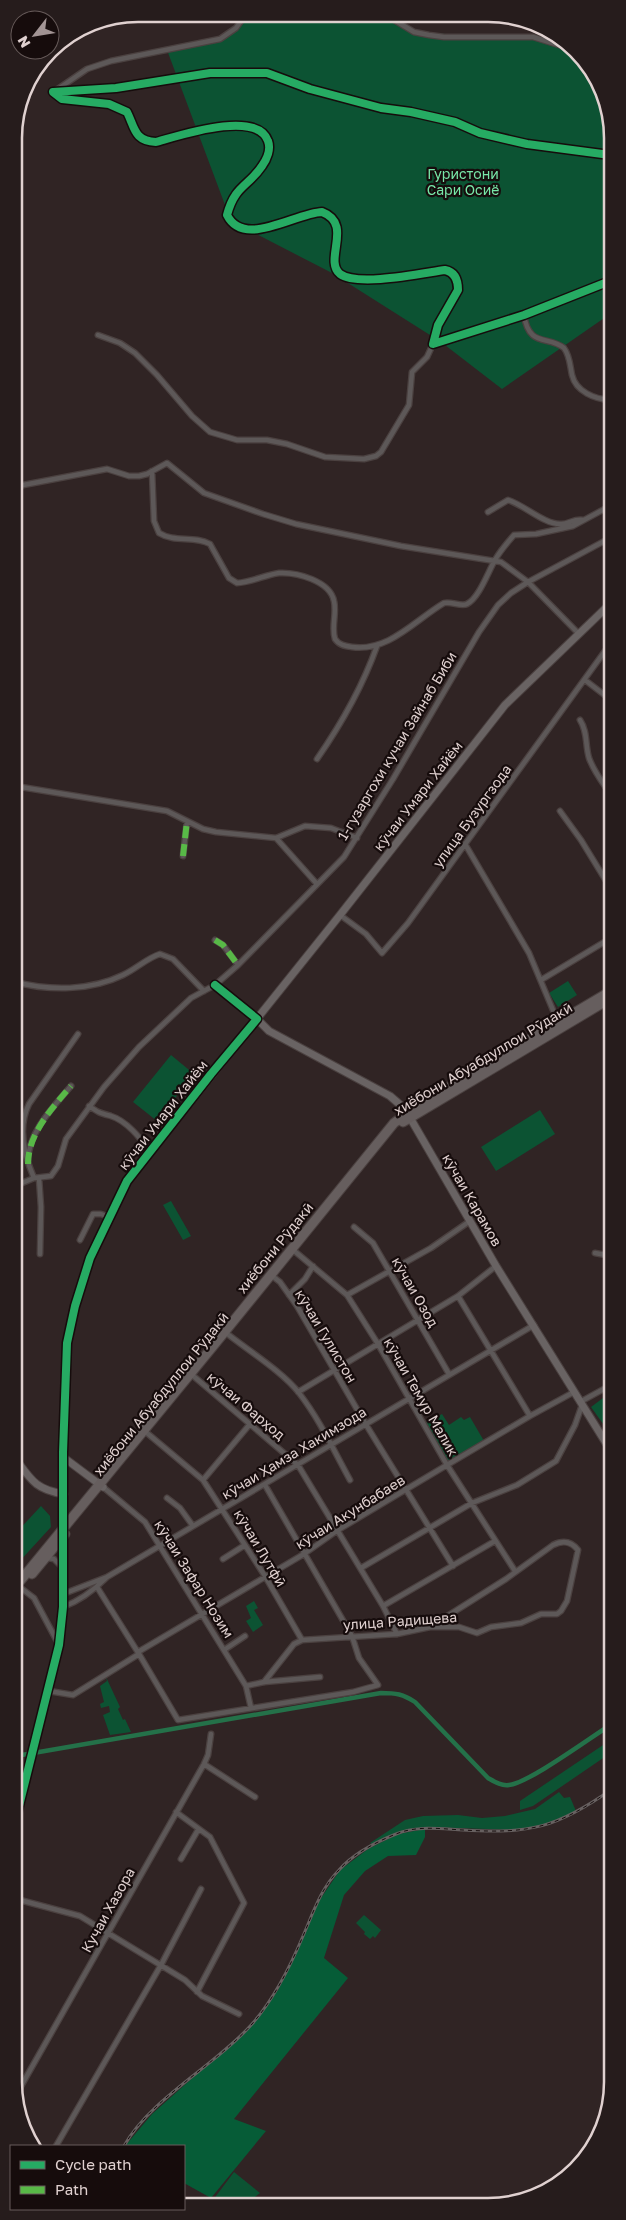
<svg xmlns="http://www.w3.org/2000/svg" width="626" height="2220" viewBox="0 0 626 2220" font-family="'Golos Text',sans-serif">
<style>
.green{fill:#0c5333}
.forest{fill:#065c37}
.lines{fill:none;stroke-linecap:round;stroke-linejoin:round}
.canal{stroke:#247149;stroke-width:4.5}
.street-casing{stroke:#4b4140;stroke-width:7}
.secondary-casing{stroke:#4b4140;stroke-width:9}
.highway-casing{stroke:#4b4140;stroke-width:11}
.street{stroke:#5d5858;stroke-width:4.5}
.secondary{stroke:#696363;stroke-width:7}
.highway{stroke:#665e5e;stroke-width:9}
.rail-casing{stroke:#676060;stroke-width:3}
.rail{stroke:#160c0c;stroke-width:1;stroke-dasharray:4;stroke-linecap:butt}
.quiet{stroke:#58b947;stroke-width:6;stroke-dasharray:12 6;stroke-linecap:butt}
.cycleway-casing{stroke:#160c0c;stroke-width:11}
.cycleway{stroke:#26ab63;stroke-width:8}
.labels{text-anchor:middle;stroke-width:4.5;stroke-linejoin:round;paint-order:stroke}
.park-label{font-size:14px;fill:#78e7a8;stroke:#160c0c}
.street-label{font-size:14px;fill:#e0d1d0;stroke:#160c0c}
.rim{fill:none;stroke:#e0d1d0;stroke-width:2.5}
</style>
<rect width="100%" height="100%" fill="#302424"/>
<path class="green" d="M241,14L386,15L414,32L478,36L533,37L576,51L610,115V314L502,389L441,342L332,273L231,221L167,50L220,39L236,28Z
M568,981L577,995L558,1007L549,993Z
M171,1055L194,1074L157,1121L133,1102Z
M540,1110L555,1134L496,1171L481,1147Z
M171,1201L191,1236L183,1240L163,1205Z
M611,1392V1435L591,1407Z
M442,1414L449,1425L461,1417L464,1420L470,1417L484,1441L447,1463L424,1424Z
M41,1506L50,1516L51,1527L18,1563L16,1560L15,1534Z
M254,1601L258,1608L254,1610L263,1625L253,1632L246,1621L251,1618L246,1606Z
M106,1677L120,1707L118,1709L123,1720L125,1719L131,1732L110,1735L103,1715L110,1712L109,1706L101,1708L100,1704L104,1702L100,1686L107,1681Z
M612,1739V1752L533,1806L520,1810V1801Z
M559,1792L564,1798L570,1797L576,1811L554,1822L518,1830L425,1827L398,1832L372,1844L370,1843L405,1820L423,1816L458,1815L482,1818L505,1816L535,1809Z
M364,1915L381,1930L375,1938L373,1936L370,1939L364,1934L365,1932L356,1923Z
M234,2172L260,2193L246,2204H221L213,2200Z"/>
<path class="forest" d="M425,1829V1837L416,1855L388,1856L365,1871L344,1895L324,1958L348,1978L234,2119L266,2131L211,2198L184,2183V2146H125L152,2114L253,2024L278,1990L319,1901L340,1870L368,1849L398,1834Z"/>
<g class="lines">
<path class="canal" d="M16,1756L381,1693C396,1693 403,1694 415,1702L488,1778C495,1782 501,1786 509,1785C529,1783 591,1737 612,1724"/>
<defs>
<path id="street" d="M386,15L414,32L429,35L444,37H533L572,49
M55,91L87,69L111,61L220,39L236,28L241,21L243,14
M610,155L527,144L480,133L455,122L411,112L381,108L310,89L267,73H210L116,88L53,92L62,99L109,104L127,112C135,128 134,141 156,142C178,136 257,109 268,141C271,149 267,159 262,166C248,187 235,185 227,215C244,249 295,213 322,212C354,224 323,260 340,274C358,287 423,273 445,270C455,272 458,280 458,290L438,325L433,344L524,315L610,281
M524,315C529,348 548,335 564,348C570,356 570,366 572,375C576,392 595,399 610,400
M98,335L120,343L135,353L157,375L192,416L210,432L237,440H267L287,444L325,457L364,459L376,456L381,452L409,405L412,372L427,357L433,344
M152,471L154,521L159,533C175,543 194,535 210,544L229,578L237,583C252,582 265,575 279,573C297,572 330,581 334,601C337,614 331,627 335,639C339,645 345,646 352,647C389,652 415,620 444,603C451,601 461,607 467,604C479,598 488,572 495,560C500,551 507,543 514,535L536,534L573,526L610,506
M18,486L107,469L129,476H139L147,474L167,463L204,493L263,514L296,524L401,546L501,562L528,582L579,634
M488,512L508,500C524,505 544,524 560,524C568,525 574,518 583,520
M603,611L610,620
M585,680L611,700
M580,720C588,732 585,745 589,758C594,772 603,783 611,795
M317,759C342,723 362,688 377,646
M21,787L167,811L203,829L216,832L276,838L305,826L331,828L357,838
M560,811L581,840L611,889
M276,838L317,884
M465,844L529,953L558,1022
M183,856L187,821
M340,915L366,934L382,953L408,923L610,644
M215,940L223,945L238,965
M541,980L611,938
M15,982C50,991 90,991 123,975C136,969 147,958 160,954L173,959L204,991
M215,985L257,1019
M89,1106C99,1113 100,1113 111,1116C127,1121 140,1138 150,1151
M28,1161C28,1132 54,1106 71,1086
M34,1178C24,1155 17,1128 29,1104L78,1034
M39,1178L41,1207L40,1254
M15,1186L34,1178L51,1176L58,1166L66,1139L104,1087L139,1047L191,998L215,985L238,965L344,857L393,779L479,632L498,605L511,593L528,582L610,538
M15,1195L16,1185
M354,1227L373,1243L449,1374
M80,1240L93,1214H101L109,1217
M292,1249L347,1295L378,1344L447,1465L515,1571
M595,1253L611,1256
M271,1275L280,1282L297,1306L365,1423L453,1566
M289,1295L305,1279L313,1266
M347,1295L431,1248L470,1221
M458,1296L530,1416
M225,1332C246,1349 283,1372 299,1393C320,1420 334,1451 350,1480
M191,1374L298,1465L383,1606L397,1634
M298,1392L458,1296L496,1266
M580,1402L611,1385
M147,1433L203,1480L265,1576L302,1640
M203,1480L250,1424
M103,1487L145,1522L246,1686L251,1708
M167,1498L180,1508L193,1526
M47,1558L54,1559L63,1568
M223,1559L245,1545
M361,1568L472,1503L517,1485L556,1461L575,1425L582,1405
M17,1585L34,1598L58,1643
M97,1587L139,1654L178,1720L353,1692L378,1685L359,1658L352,1636L265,1485
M63,1594L107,1577L534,1325
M383,1606L495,1541
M63,1607C79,1601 94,1590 106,1578
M224,1650L245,1636
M138,1652L304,1554L338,1530L447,1465L530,1416L574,1392
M264,1682L294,1644L302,1640L397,1634L430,1627H459L477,1633L491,1627L521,1623L541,1614H557L561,1611L567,1601L578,1550C571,1541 563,1540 553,1545L506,1579L430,1627
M246,1686L264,1682L320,1677
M49,1691L73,1695L139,1654
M204,1764L255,1797
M176,1812L210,1837L244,1903L197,1992
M16,1818L59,1645L63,1607L64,1537
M181,1859L198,1830
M16,1899L80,1916L185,1980L202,1996L239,2014
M16,2095L204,1764L208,1755L211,1734
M56,2146L161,1965L201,1889"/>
<path id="secondary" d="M257,1019L269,1031L390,1096L405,1109L496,1266L611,1451
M63,1457L103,1487
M15,1458C31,1480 36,1490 64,1494
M63,1530V1452L67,1343L75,1306L90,1258L127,1181L340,915L505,705L610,604"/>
<path id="highway" d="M403,1122L611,998
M32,1574L65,1534
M16,1586L214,1345L394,1123L417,1106L611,991"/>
</defs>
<use href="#street" class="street-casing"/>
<use href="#secondary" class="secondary-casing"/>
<use href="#highway" class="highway-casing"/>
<use href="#street" class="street"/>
<use href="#secondary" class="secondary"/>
<use href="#highway" class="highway"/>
<defs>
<path id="rail" d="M124,2146C150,2099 216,2065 252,2024C274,1999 290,1967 303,1936C313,1913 321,1888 339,1870C353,1854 376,1842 396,1834C417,1825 442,1829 463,1830C530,1834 557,1828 612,1789"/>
</defs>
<use href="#rail" class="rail-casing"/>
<use href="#rail" class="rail"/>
<path class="quiet" d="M183,856L187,821
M215,940L223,945L238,965
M28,1164C28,1134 52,1108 71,1086"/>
<defs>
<path id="cycleway" d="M610,155L527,144L480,133L455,122L411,112L381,108L310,89L267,73H210L116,88L53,92L62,99L109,104L127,112C135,128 134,141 156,142C178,136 257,109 268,141C271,149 267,159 262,166C248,187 235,185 227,215C244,249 295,213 322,212C354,224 323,260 340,274C358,287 423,273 445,270C455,272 458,280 458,290L438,325L433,344L524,315L610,281
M16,1818L59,1645L63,1607V1452L67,1343L75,1306L90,1258L127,1181L211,1074L257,1019L215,985"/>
</defs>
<use href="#cycleway" class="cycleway-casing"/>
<use href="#cycleway" class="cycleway"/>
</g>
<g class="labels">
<g class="park-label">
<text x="463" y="179">Гуристони<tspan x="463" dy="16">Сари Осиё</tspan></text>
</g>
<g class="street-label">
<text transform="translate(397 746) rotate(-59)" y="5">1-гузаргохи кучаи Зайнаб Биби</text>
<text transform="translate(418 796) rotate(-52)" y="5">кӯчаи Умари Хайём</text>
<text transform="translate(472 816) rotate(-54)" y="5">улица Бузургзода</text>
<text transform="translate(483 1059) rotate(-31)" y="5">хиёбони Абуабдуллои Рӯдакӣ</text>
<text transform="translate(163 1115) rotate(-52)" y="5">кӯчаи Умари Хайём</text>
<text transform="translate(472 1200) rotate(60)" y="5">кӯчаи Карамов</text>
<text transform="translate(275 1248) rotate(-51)" y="5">хиёбони Рӯдакӣ</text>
<text transform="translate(415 1292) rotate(60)" y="5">кӯчаи Озод</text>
<text transform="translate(326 1336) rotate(59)" y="5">кӯчаи Гулистон</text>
<text transform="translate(161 1394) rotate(-51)" y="5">хиёбони Абуабдуллои Рӯдакӣ</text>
<text transform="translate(421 1397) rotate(60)" y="5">кӯчаи Темур Малик</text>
<text transform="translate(246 1406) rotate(40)" y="5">кӯчаи Фарҳод</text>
<text transform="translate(294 1453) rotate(-31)" y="5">кӯчаи Ҳамза Хакимзода</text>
<text transform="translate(350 1512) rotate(-32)" y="5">кӯчаи Акунбабаев</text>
<text transform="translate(260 1548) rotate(59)" y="5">кӯчаи Лутфӣ</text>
<text transform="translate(194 1579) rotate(58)" y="5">кӯчаи Зафар Нозим</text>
<text transform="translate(400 1621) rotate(-4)" y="5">улица Радищева</text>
<text transform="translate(108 1910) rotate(-61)" y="5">Кучаи Хазора</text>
</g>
</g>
<path d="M0 0H626V2220H0ZM138 22H488A116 116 0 0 1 604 138V2082A116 116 0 0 1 488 2198H138A116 116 0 0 1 22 2082V138A116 116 0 0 1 138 22Z" fill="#261c1c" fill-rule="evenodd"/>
<path class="rim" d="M138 22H488A116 116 0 0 1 604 138V2082A116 116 0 0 1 488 2198H138A116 116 0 0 1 22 2082V138A116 116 0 0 1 138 22Z"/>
<rect x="10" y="2145" width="175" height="65" fill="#160c0c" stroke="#675b5a"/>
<rect x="20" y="2161" width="25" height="8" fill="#26ab63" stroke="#675b5a"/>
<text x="55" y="2170" font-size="15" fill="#e0d1d0">Cycle path</text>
<rect x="20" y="2186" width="25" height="8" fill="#58b947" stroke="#675b5a"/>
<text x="55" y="2195" font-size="15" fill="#e0d1d0">Path</text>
<g transform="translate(35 35) rotate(239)"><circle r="24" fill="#160c0c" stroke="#675b5a"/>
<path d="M0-4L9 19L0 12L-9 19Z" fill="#a29494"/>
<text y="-8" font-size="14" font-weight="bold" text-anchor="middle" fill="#e0d1d0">N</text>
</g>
</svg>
